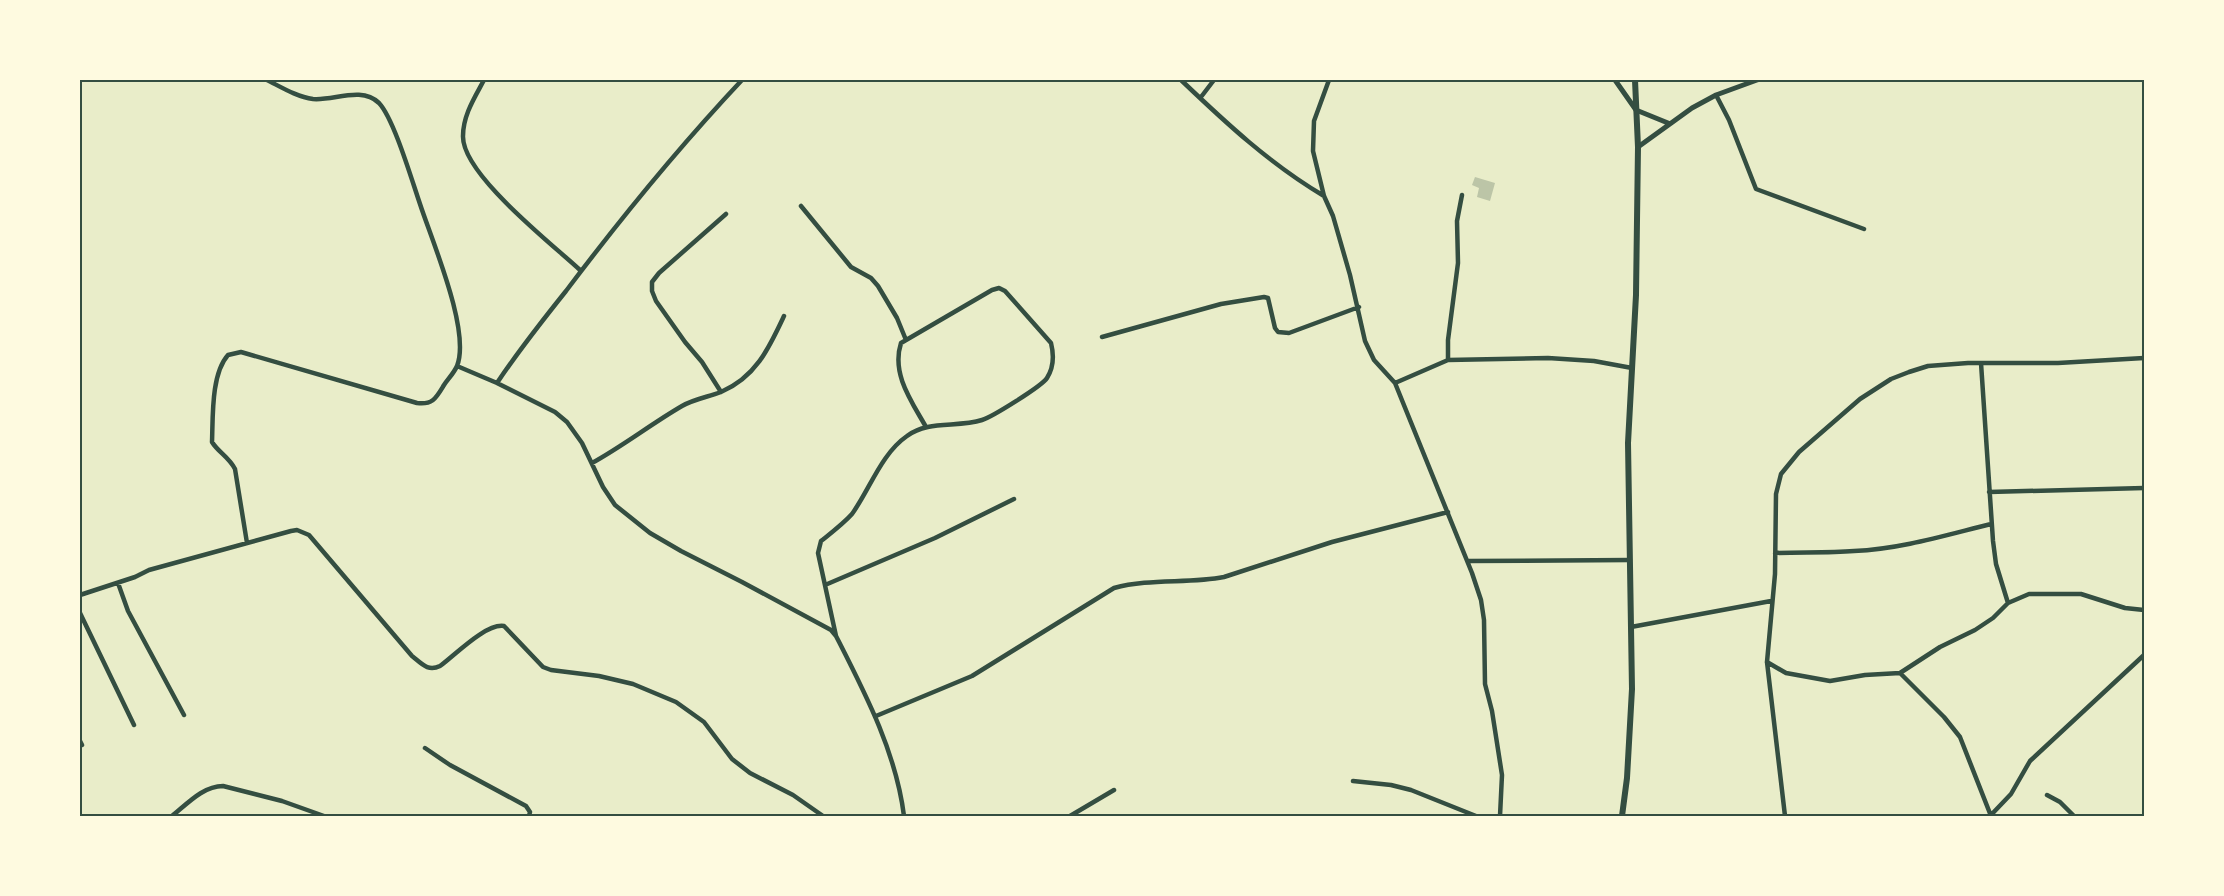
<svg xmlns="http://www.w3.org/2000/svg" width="2224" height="896" viewBox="0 0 2224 896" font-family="'Fira Sans Condensed',sans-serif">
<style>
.building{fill:#bcc5a7}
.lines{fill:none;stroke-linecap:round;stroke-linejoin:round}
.minor{stroke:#344e41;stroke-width:4.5}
.tertiary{stroke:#344e41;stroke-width:5}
.secondary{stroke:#344e41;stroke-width:6}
.neatline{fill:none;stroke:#344e41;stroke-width:2}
</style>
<rect width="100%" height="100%" fill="#e9edc9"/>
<path class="building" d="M1475,177L1495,183L1490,201L1477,197L1479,188L1472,185Z"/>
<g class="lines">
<path class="minor" d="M484,80C475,97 463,115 463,136C462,174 551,243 580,270
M1181,80C1226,123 1270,164 1324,196
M1329,80L1314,121L1313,151L1324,196L1333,216L1350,275L1365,341L1374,360L1395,383L1472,573L1481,600L1484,620L1485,684L1492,711L1502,775L1500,816
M1716,95L1729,120L1756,189L1864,229
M1201,97L1214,80
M801,206L851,267L871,278L878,286L897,318L906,340
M1102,337L1221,304L1264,297L1268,298L1275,328L1278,332L1289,333L1359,307
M1448,360V340L1458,263L1457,221L1462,195
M1981,363L1993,541L1996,564L2008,603
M457,366L497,383L555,412L567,422L582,443L603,487L615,505L650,533L681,551L742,582L831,630L836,636C865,693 896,752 904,816
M497,383C519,350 542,321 566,291C621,218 680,146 742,80
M1395,383L1448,360L1548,358L1594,361L1632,368
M721,392L702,362L685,342L656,301L652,291V282L659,273L726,214
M592,463C623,446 651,424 682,406C694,399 708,397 721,392C756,377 769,348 784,316
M1989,492L2144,488
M247,543L235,469C229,457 218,452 212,442C213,417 211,374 228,355L241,352L417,403C433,405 436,398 444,385C448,379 454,373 457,366C471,331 432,241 420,204C412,181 394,119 379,103C361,86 334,101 313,99C297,97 281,87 267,80
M1775,553C1802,552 1828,553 1854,551C1901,549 1946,535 1991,524
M1468,561L1630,560
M118,583L128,611L184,715
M825,585L935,538L1014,499
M80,595L135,577L149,570L291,531L297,530L309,535L412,656C422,664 428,672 440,666C455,655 486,623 504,626L543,667L551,670L599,676L633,684L676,702L704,722L732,759L750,773L793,795L823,816
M80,613L134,725
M1631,627L1771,601
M836,636L818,553L821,541C831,533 843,524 852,514C870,489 881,454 907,436C928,420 957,428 982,420C992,417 1042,386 1047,378C1054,367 1054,355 1051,343L1005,291L999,288L992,290L901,343C891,374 912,402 926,427
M1767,662L1786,673L1830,681L1865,675L1900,673L1940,647L1975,630L1993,618L2008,603L2029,594H2081L2125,608L2144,610
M1900,673L1944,717L1960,737L1991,816
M876,716L972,676L1114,588C1150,578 1188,584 1224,577L1332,542L1448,512
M80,741L82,745
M425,748L450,765L526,806L530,812L529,816
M1353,781L1391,785L1411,790L1476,816
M2047,795L2060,802L2074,816
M1991,815L2011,794L2030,761L2144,655
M172,816C187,804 203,786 223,786L282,801L324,816
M1070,816L1114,790
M1785,816L1767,662L1775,574L1776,494L1781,474L1799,452L1860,399L1891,379L1909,372L1928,366L1968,363H2058L2144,358"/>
<path class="tertiary" d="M1615,80L1636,110L1668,123
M1638,147L1692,108L1716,95L1757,80"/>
<path class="secondary" d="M1622,816L1627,778L1632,689L1628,443L1636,295L1638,147L1635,80"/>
</g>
<rect width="2224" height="896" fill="none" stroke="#fefae0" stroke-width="162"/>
<rect x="81" y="81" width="2062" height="734" class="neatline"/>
</svg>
